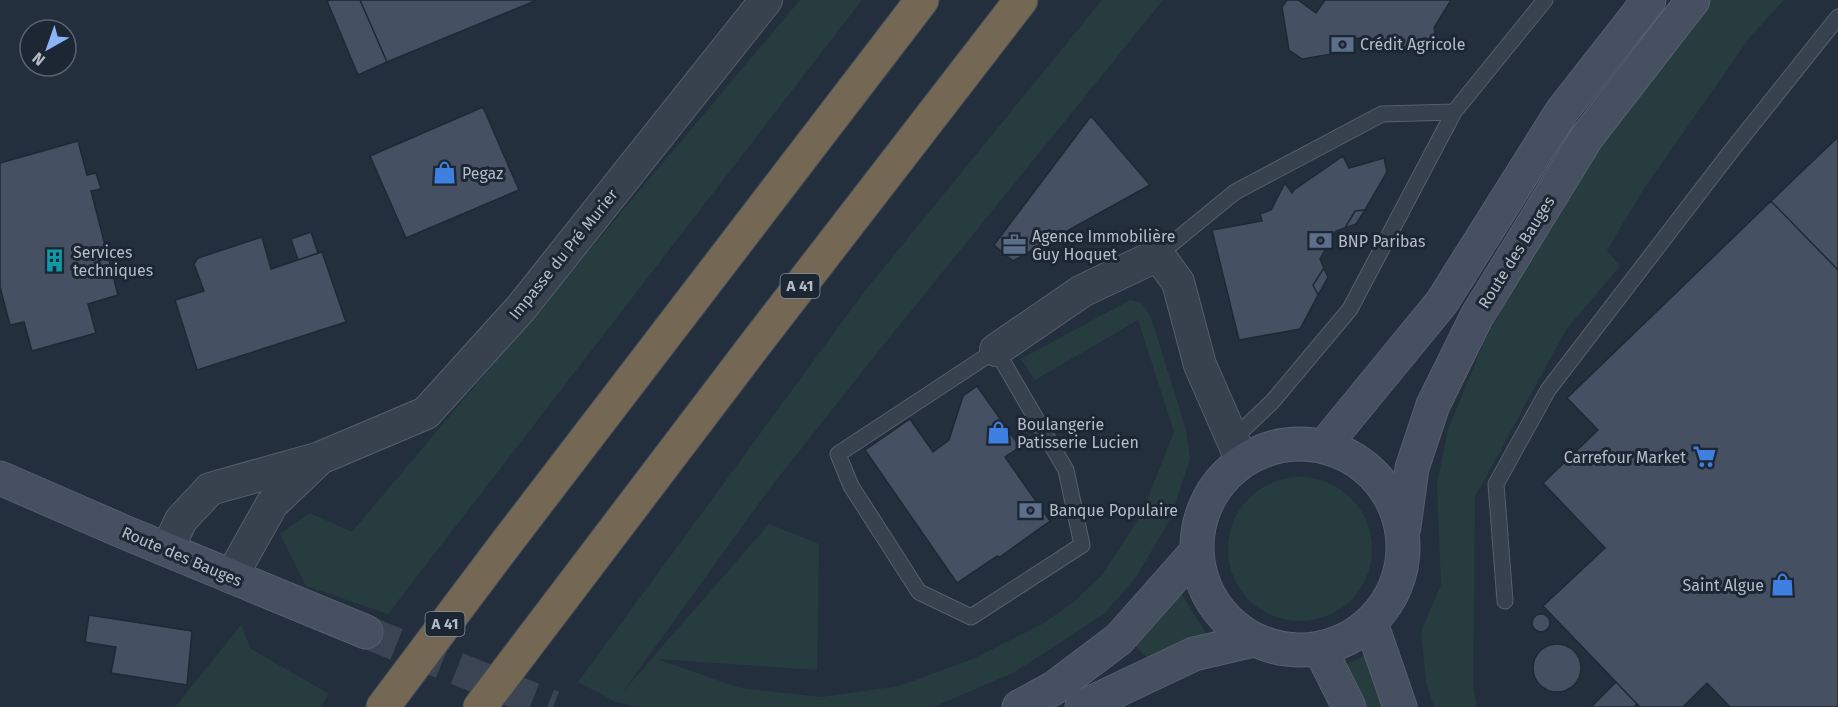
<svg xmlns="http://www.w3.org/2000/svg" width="1838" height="707" viewBox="0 0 1838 707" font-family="'Fira Sans',sans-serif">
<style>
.green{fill:#263c3f}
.building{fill:#455162;stroke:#1f2835;stroke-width:1.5}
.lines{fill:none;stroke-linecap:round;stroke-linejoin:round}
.secondary-tunnel{stroke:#3a4453;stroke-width:33;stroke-dasharray:33 16;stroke-linecap:butt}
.lane-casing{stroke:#565f6c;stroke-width:17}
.street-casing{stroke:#565f6c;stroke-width:34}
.secondary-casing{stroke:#565f6c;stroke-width:35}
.highway-casing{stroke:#434c59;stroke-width:35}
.lane{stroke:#38414e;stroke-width:15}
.street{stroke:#38414e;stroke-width:32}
.secondary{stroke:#465061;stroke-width:33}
.highway{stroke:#746855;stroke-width:33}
.labels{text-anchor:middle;stroke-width:6;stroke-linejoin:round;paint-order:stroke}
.shield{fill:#1d2633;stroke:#878f9c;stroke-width:1.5}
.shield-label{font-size:15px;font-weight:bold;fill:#b4bcc9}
.poi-label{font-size:16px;fill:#b4bcc9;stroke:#1d2633;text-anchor:start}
.street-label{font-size:16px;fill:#b4bcc9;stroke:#1d2633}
</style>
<rect width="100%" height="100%" fill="#242f3e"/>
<path class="green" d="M800,0H862L388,614L306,586L280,534L310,513L352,532Z
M1102,0H1163L881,348L770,488L622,693L769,524L819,544L817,670L657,659L740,688L821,697L899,686L973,659L1044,623L1075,601L1102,575L1141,515L1174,432L1138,320L1035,380L1021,359L1130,300L1142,303L1151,317L1186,430L1190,459L1170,519L1137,576L1104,614L1013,673L933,707H640L616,702L578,682L864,292Z
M1705,0H1784L1750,37L1643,190L1607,250L1620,266L1566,330L1475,497L1473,685L1477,707H1434L1426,682L1421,631L1441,585L1437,484L1448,429L1485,340L1542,237L1640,88Z
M1228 549a72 72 0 1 1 144 0a72 72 0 1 1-144 0Z
M1177,587L1206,633L1147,658L1130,640Z
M241,625L251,649L329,694L320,707H175Z
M1377,649L1397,707H1358L1336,670Z"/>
<path class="building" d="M330,0H360L387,62L358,75L327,1Z
M360,0H537L387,62Z
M1287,0H1298L1316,13L1325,0H1451L1434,28L1437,42L1370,52L1367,37L1353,39L1344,52L1302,59L1289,50L1282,7Z
M483,107L519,190L406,238L370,156Z
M1091,116L1150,185L1013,261L994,245Z
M1838,137V270L1771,201Z
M78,141L87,175L96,173L101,189L91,191L118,295L88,304L96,333L32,351L24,322L10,325L0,287V163Z
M1343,156L1349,168L1384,158L1387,172L1365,210L1355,211L1345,228L1336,231L1320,259L1324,268L1313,285L1318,295L1300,329L1239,340L1212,230L1262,221L1260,214L1271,210L1285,183L1292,193L1294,190Z
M1771,201L1838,270V707H1730L1707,683L1683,707H1640L1543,606L1605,548L1543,483L1598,430L1567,398Z
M1365,210L1356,224L1345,228L1355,211Z
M311,232L318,253L298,260L291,239Z
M262,237L271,269L322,252L346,322L197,370L175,300L204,291L194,264L198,258Z
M1324,268L1328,277L1318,295L1313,285Z
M977,386L1020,447L1005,457L1050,521L1000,557L997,556L957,583L865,450L910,419L933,452L949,440L963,396Z
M1532 623a9 9 0 1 1 18 0a9 9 0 1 1-18 0Z
M89,615L192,631L187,685L111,673L116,647L85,642Z
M1533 668a24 24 0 1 1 48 0a24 24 0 1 1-48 0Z
M1616,682L1637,704L1634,707H1591Z"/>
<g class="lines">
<path class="secondary-tunnel" d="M366,632L553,707"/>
<defs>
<path id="lane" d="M1158,255L1235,192L1382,114L1454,112
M996,350L1066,470L1082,545L971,617L919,592L851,486L838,454Z
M1232,440L1272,402L1350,309L1454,112L1545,0
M1505,601L1496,484L1548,390L1732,150L1838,17"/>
<path id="street" d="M996,350L1082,291L1158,255L1178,282L1200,365L1242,461
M167,550L181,520L210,489L320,458L426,413L521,308L766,0
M231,577L272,504L317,461"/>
<path id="secondary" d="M1197 547a103 103 0 1 1 206 0a103 103 0 1 1-206 0Z
M1324,446L1442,302L1562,111L1649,0
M0,478L124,532L366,632
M1404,527L1412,468L1433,405L1477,316L1587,137L1693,0
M1371,623L1400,707
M1320,649L1349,707
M1019,707L1054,688L1119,639L1196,552
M1082,707L1194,654L1254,640"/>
<path id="highway" d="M383,707L507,542L922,0
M480,707L757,342L1021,0"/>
</defs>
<use href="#lane" class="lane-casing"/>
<use href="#street" class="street-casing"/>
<use href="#secondary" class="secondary-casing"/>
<use href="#highway" class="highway-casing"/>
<use href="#lane" class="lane"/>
<use href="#street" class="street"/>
<use href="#secondary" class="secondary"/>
<use href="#highway" class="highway"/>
</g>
<defs>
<symbol id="bank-bare" viewBox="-9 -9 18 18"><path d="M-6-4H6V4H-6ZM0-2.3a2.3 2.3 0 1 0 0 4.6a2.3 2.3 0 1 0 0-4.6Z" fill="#5c6f8a" stroke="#1d2633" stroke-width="2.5" paint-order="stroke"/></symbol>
<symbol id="shop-bare" viewBox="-9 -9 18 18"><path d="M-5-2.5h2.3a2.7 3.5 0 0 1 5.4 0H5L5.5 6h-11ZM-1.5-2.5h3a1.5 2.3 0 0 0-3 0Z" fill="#3f7fe0" stroke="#1d2633" stroke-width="2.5" paint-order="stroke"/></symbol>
<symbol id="office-bare" viewBox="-9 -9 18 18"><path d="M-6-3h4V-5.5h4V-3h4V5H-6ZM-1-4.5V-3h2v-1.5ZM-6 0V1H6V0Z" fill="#5c6f8a" stroke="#1d2633" stroke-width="2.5" paint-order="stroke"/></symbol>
<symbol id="building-bare" viewBox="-9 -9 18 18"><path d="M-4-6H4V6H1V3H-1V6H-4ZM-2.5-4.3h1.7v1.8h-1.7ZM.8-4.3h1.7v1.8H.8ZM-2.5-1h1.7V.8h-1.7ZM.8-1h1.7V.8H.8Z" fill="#0f9aa8" stroke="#1d2633" stroke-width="2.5" paint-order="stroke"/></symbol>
<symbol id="supermarket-bare" viewBox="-9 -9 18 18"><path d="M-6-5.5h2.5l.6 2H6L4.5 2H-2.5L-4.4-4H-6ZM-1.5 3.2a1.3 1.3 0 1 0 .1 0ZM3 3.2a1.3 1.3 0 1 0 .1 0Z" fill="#3f7fe0" stroke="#1d2633" stroke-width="2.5" paint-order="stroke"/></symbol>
</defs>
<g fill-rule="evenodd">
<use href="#bank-bare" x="1326" y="28" width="33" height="33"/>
<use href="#shop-bare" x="428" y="156" width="33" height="33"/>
<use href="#bank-bare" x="1304" y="224" width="33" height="33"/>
<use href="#office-bare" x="998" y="228" width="33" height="33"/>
<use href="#building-bare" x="38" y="244" width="33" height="33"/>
<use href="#shop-bare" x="982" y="416" width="33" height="33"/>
<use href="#supermarket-bare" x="1688" y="440" width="33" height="33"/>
<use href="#bank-bare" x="1014" y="494" width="33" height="33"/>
<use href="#shop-bare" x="1766" y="568" width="33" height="33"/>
</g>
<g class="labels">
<g class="shield">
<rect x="780.5" y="274" width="39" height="24" rx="4.5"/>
<rect x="425.5" y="612" width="39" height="24" rx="4.5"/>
</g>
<g class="shield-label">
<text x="800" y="291">A 41</text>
<text x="445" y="629">A 41</text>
</g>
<g class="poi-label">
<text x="1360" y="50">Crédit Agricole</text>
<text x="462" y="179">Pegaz</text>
<text x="1032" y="242">Agence Immobilière<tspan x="1032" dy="18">Guy Hoquet</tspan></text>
<text x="1338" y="247">BNP Paribas</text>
<text x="73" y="258">Services<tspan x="73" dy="18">techniques</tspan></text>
<text x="1017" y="430">Boulangerie<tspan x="1017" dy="18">Patisserie Lucien</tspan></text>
<text x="1686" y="463" text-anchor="end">Carrefour Market</text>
<text x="1049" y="516">Banque Populaire</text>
<text x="1764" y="591" text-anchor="end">Saint Algue</text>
</g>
<g class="street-label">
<text transform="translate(1516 252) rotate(-58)" y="6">Route des Bauges</text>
<text transform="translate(563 254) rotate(-51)" y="6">Impasse du Pré Murier</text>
<text transform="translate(182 556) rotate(23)" y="6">Route des Bauges</text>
</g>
</g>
<g transform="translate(48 48) rotate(220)"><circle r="28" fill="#1d2633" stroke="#59626f" stroke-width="1.5"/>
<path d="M0-4.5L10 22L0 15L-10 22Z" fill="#8ab4f8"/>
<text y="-9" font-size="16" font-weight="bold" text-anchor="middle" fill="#b4bcc9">N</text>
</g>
</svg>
